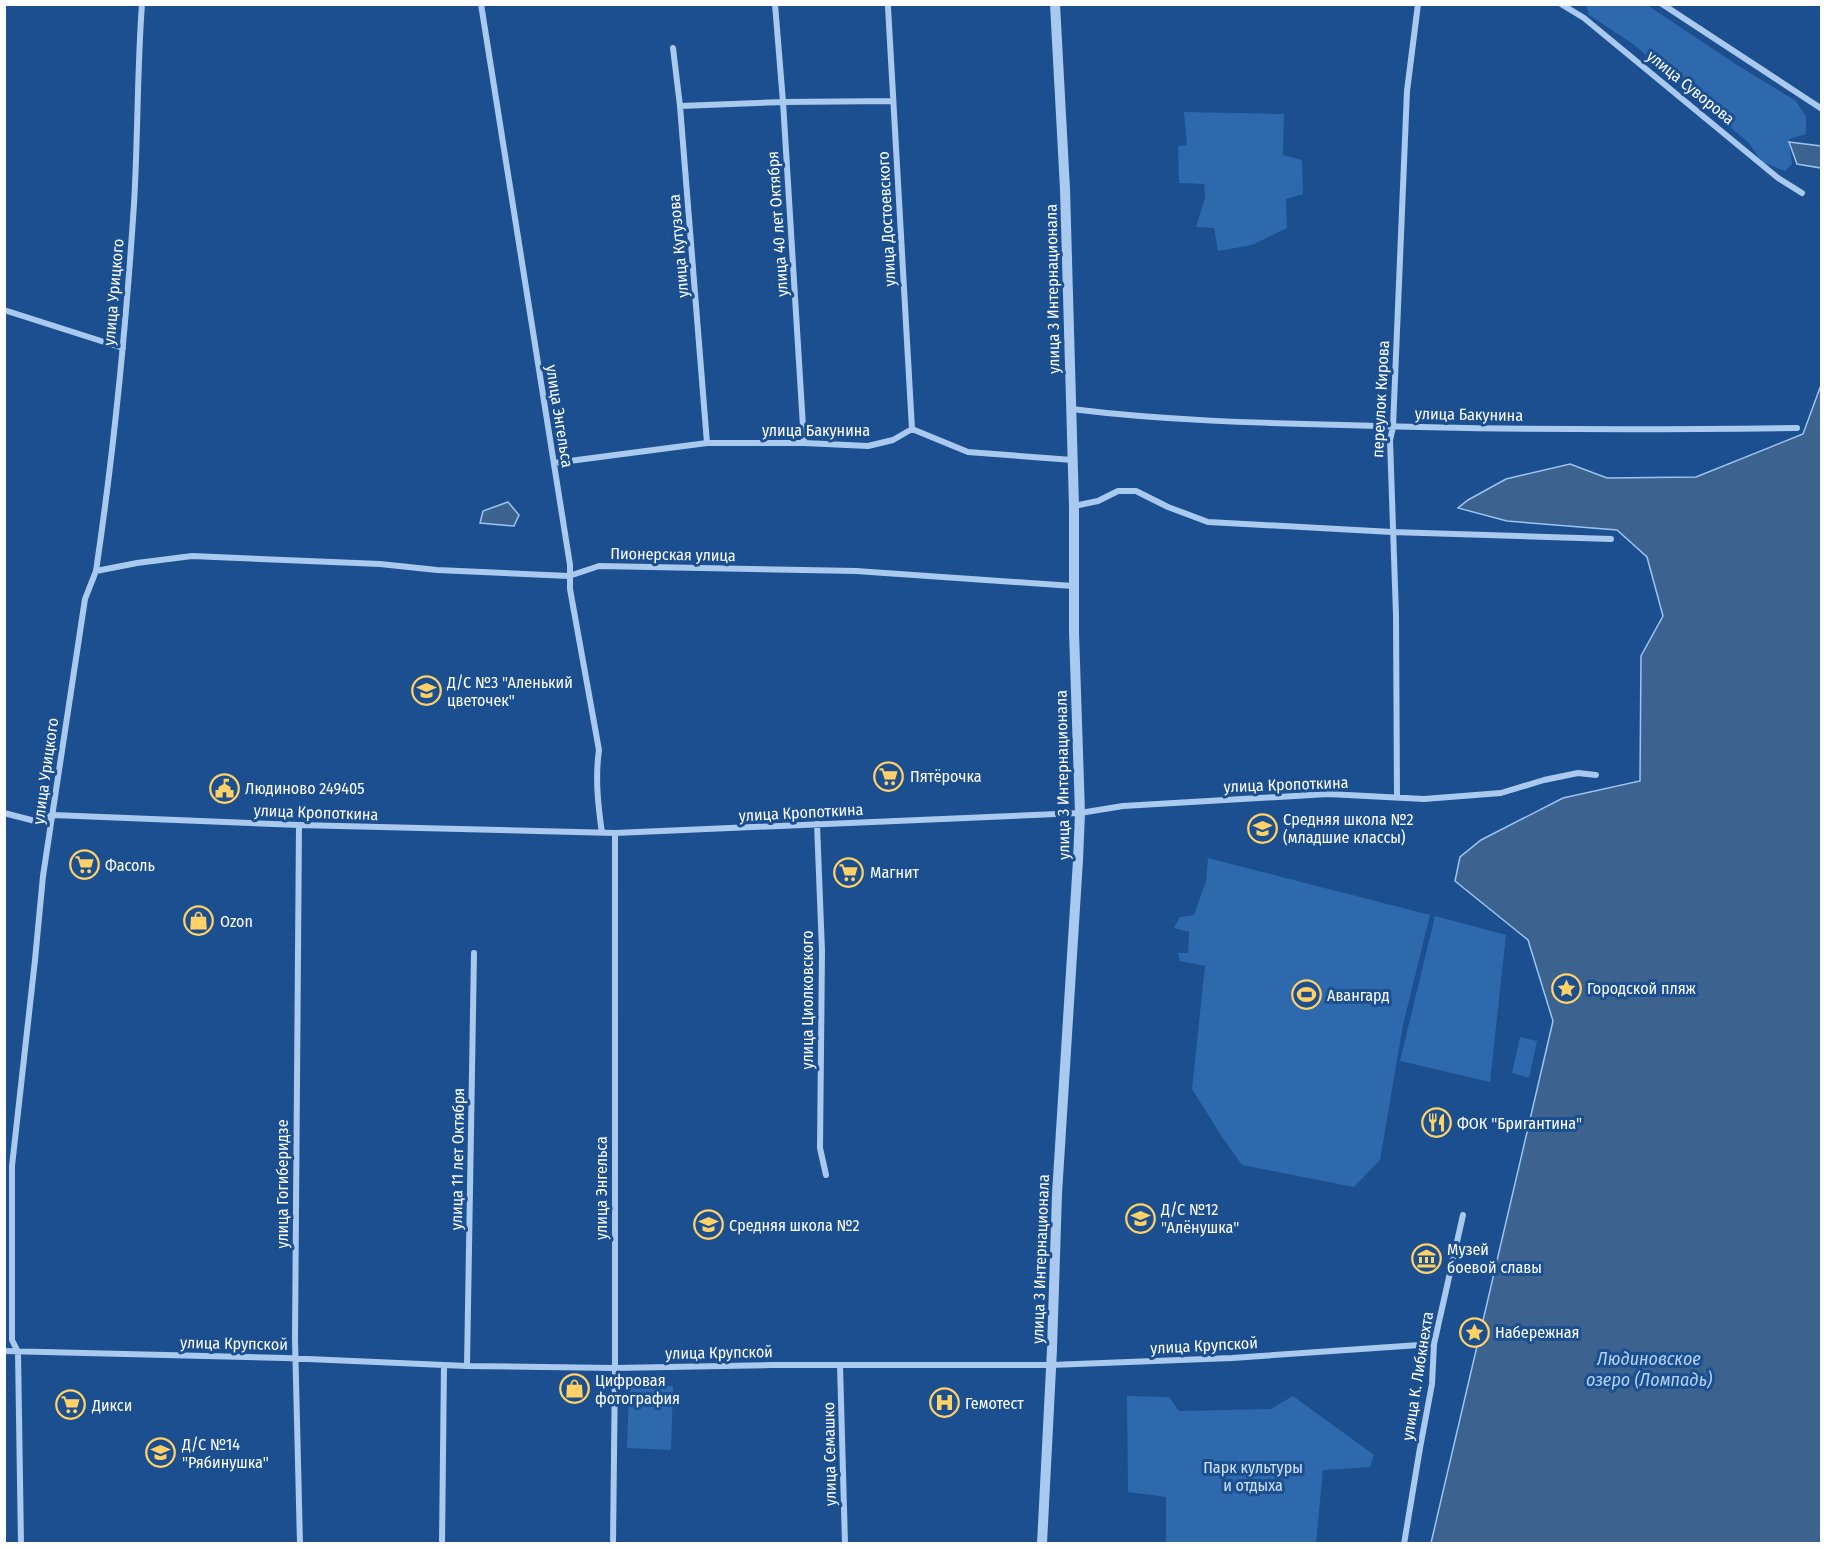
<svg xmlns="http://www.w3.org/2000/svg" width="1826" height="1548" viewBox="0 0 1826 1548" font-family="'Fira Sans Condensed',sans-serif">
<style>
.green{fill:#2e69ad}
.water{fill:#3c6290;stroke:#9cc4f0;stroke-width:1.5}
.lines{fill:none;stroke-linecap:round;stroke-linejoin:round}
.minor{stroke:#a9c9ee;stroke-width:6}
.tertiary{stroke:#a9c9ee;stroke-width:10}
.labels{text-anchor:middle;stroke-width:6;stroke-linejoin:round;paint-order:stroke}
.street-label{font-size:16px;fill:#fff;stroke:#1b4f8f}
.poi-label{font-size:16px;fill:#fff;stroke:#1b4f8f;text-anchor:start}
.park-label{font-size:16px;fill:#cfe3fa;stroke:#1b4f8f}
.water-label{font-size:18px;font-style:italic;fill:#b5d3f5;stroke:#1b4f8f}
</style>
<rect width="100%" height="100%" fill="#1b4f8f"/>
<path class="green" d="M1586,5H1647L1737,65L1796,101L1806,117V134L1789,139L1792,164L1785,171L1762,162L1749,143L1633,44L1589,15Z
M1184,112L1284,114L1283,155L1302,160L1303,194L1286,199L1287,228L1252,245L1218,251L1214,228L1196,227L1205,198L1204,184L1179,183L1178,146L1187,145Z
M1208,858L1430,915L1403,1025L1380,1160L1354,1187L1242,1165L1222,1137L1192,1089L1205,966L1180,961L1178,953H1188L1189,932L1174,928L1180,917L1194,915L1206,881Z
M1435,916L1506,935L1490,1082L1400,1061Z
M1520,1037L1537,1041L1529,1078L1512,1073Z
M629,1385L673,1386L671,1450L627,1448Z
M1127,1396L1169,1397L1179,1411L1271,1409L1293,1396L1374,1455L1370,1467L1323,1470L1316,1543H1166V1497L1128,1492Z"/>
<path class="water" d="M1789,142L1821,146V168L1797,164Z
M1821,385V1543H1431L1553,1021L1528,940L1455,881L1460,857L1481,840L1563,798L1640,781L1641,656L1663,616L1647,557L1617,530L1507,521L1458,508L1468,500L1506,479L1570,464L1607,478L1696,477L1803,434Z
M508,502L519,515L514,526L480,523L483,511Z"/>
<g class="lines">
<path class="minor" d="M481,4L570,565V589L599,750C595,778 598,805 602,833
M775,4L783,102L804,443
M1561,4L1584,18L1778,178L1802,193
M1662,4L1822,109
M888,7L912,429
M673,48L680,106L707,443
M680,106L783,102L893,101
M4,310L123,348
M1071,409C1161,420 1252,423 1343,425C1494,430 1645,430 1797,428
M554,463L707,443H804L868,446L893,440L912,429L968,452L1072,460
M1074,506L1098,501L1118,491H1136L1168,507L1208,522L1392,532L1611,539
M96,571L137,563L192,556L380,564L437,570L569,576L599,566L856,571L1073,586
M1397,796L1396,615L1390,440L1393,427L1407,91L1418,4
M4,813L35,821L53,815L299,825L615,833L1080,813L1123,806L1328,794L1424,799L1501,793L1544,780L1578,773L1596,775
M817,824L822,951L820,1148L826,1175
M299,825L295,1339L300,1544
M4,1351L285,1358L467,1366L615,1368L773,1365H1051L1232,1358L1434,1344
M840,1365L845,1544
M467,1366L474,953
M21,1544L18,1352L12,1340V1166L35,960L43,876L85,599L96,571C114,450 126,327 134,204C138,138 137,71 142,4
M442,1544L444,1365
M613,1544L615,1368V833
M1404,1544L1420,1448L1432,1384L1434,1344L1463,1215"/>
<path class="tertiary" d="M1042,1544L1052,1349L1057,1194L1078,860L1080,813L1074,632V506L1065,189L1055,4"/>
</g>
<defs>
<symbol id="school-ring" viewBox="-11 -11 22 22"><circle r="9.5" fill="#1b4f8f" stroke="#ffd166" stroke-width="1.5"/><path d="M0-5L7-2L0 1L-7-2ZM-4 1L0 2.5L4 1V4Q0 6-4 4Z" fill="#ffd166"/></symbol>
<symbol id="supermarket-ring" viewBox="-11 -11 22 22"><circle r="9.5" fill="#1b4f8f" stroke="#ffd166" stroke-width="1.5"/><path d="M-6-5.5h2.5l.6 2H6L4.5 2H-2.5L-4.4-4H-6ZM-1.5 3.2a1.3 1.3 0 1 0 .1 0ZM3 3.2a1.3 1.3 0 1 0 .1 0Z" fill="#ffd166"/></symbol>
<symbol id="civic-ring" viewBox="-11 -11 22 22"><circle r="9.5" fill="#1b4f8f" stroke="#ffd166" stroke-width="1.5"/><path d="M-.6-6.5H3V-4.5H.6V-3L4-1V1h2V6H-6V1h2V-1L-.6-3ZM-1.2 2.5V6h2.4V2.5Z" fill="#ffd166"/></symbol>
<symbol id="shop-ring" viewBox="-11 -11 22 22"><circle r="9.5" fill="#1b4f8f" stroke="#ffd166" stroke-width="1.5"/><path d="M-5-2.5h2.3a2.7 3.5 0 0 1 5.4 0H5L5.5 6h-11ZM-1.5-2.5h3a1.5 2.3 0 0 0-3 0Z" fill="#ffd166"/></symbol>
<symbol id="sight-ring" viewBox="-11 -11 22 22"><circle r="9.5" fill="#1b4f8f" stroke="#ffd166" stroke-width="1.5"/><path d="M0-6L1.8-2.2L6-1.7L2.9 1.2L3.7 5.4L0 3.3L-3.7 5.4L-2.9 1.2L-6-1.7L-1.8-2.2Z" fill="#ffd166"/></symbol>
<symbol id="stadium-ring" viewBox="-11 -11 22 22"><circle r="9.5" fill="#1b4f8f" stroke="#ffd166" stroke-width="1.5"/><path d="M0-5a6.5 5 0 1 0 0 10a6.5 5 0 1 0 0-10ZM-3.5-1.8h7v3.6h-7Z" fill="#ffd166"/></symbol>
<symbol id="restaurant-ring" viewBox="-11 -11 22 22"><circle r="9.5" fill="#1b4f8f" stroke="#ffd166" stroke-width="1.5"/><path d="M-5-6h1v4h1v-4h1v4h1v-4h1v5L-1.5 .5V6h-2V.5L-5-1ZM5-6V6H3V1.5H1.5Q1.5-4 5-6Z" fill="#ffd166"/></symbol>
<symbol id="museum-ring" viewBox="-11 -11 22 22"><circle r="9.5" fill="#1b4f8f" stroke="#ffd166" stroke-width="1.5"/><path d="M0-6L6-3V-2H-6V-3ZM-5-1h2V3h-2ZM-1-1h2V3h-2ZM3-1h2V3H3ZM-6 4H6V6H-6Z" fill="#ffd166"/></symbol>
<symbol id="hospital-ring" viewBox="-11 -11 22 22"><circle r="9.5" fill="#1b4f8f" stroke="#ffd166" stroke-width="1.5"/><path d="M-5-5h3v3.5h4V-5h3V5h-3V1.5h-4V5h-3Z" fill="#ffd166"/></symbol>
</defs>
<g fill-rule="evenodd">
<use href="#school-ring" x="410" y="674" width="33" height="33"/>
<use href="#supermarket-ring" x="872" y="760" width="33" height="33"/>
<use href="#civic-ring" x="208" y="772" width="33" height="33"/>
<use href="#school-ring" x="1246" y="812" width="33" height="33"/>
<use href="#supermarket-ring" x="68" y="848" width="33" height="33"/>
<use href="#supermarket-ring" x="832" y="856" width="33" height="33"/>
<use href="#shop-ring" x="182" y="904" width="33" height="33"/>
<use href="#sight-ring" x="1550" y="972" width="33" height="33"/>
<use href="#stadium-ring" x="1290" y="978" width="33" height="33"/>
<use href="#restaurant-ring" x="1420" y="1106" width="33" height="33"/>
<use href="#school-ring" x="1124" y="1202" width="33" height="33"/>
<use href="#school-ring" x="692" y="1208" width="33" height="33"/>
<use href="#museum-ring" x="1410" y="1242" width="33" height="33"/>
<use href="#sight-ring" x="1458" y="1316" width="33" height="33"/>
<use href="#shop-ring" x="558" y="1372" width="33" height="33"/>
<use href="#hospital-ring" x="928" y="1386" width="33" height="33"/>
<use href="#supermarket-ring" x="54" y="1388" width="33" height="33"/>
<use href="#school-ring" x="144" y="1436" width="33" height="33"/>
</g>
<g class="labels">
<g class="street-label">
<text transform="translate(1691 87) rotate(39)" y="6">улица Суворова</text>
<text transform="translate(886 219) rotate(-93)" y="6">улица Достоевского</text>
<text transform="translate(777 224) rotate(-94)" y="6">улица 40 лет Октября</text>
<text transform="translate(678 246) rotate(-95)" y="6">улица Кутузова</text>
<text transform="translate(1052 289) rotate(-91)" y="6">улица 3 Интернационала</text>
<text transform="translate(113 292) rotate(-85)" y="6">улица Урицкого</text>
<text transform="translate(1380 399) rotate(-87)" y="6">переулок Кирова</text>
<text transform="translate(1469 414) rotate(1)" y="6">улица Бакунина</text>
<text transform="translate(560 416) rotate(81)" y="6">улица Энгельса</text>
<text x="816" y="436">улица Бакунина</text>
<text transform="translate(673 554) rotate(1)" y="6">Пионерская улица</text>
<text transform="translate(45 771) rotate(-82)" y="6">улица Урицкого</text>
<text transform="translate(1062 775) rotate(-91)" y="6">улица 3 Интернационала</text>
<text transform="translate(1286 784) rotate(-2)" y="6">улица Кропоткина</text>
<text transform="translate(316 812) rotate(2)" y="6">улица Кропоткина</text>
<text transform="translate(801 812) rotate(-3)" y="6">улица Кропоткина</text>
<text transform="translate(807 1000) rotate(-90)" y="6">улица Циолковского</text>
<text transform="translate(457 1159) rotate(-89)" y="6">улица 11 лет Октября</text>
<text transform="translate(282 1184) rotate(-90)" y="6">улица Гогиберидзе</text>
<text transform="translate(601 1188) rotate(-90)" y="6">улица Энгельса</text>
<text transform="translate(1040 1259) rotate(-88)" y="6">улица 3 Интернационала</text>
<text transform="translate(234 1343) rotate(1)" y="6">улица Крупской</text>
<text transform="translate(1204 1345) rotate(-3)" y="6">улица Крупской</text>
<text transform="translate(719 1352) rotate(-1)" y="6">улица Крупской</text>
<text transform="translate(1417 1376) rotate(-81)" y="6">улица К. Либкнехта</text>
<text transform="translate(829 1454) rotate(-91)" y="6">улица Семашко</text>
</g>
<g class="poi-label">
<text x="447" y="688">Д/С №3 "Аленький<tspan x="447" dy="18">цветочек"</tspan></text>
<text x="910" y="782">Пятёрочка</text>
<text x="245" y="794">Людиново 249405</text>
<text x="1283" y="825">Средняя школа №2<tspan x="1283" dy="18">(младшие классы)</tspan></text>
<text x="105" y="871">Фасоль</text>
<text x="870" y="878">Магнит</text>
<text x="220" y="927">Ozon</text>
<text x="1587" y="994">Городской пляж</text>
<text x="1327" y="1001">Авангард</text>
<text x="1457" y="1129">ФОК "Бригантина"</text>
<text x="1161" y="1215">Д/С №12<tspan x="1161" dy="18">"Алёнушка"</tspan></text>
<text x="729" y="1231">Средняя школа №2</text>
<text x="1447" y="1255">Музей<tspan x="1447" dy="18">боевой славы</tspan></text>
<text x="1495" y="1338">Набережная</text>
<text x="595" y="1386">Цифровая<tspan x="595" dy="18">фотография</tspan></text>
<text x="965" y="1409">Гемотест</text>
<text x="92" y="1411">Дикси</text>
<text x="182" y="1450">Д/С №14<tspan x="182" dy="18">"Рябинушка"</tspan></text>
</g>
<g class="park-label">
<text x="1253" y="1473">Парк культуры<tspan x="1253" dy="18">и отдыха</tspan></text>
</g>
<g class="water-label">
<text x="1649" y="1365">Людиновское<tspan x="1649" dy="21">озеро (Ломпадь)</tspan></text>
</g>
</g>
<rect width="1826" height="1548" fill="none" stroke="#ffffff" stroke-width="12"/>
</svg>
